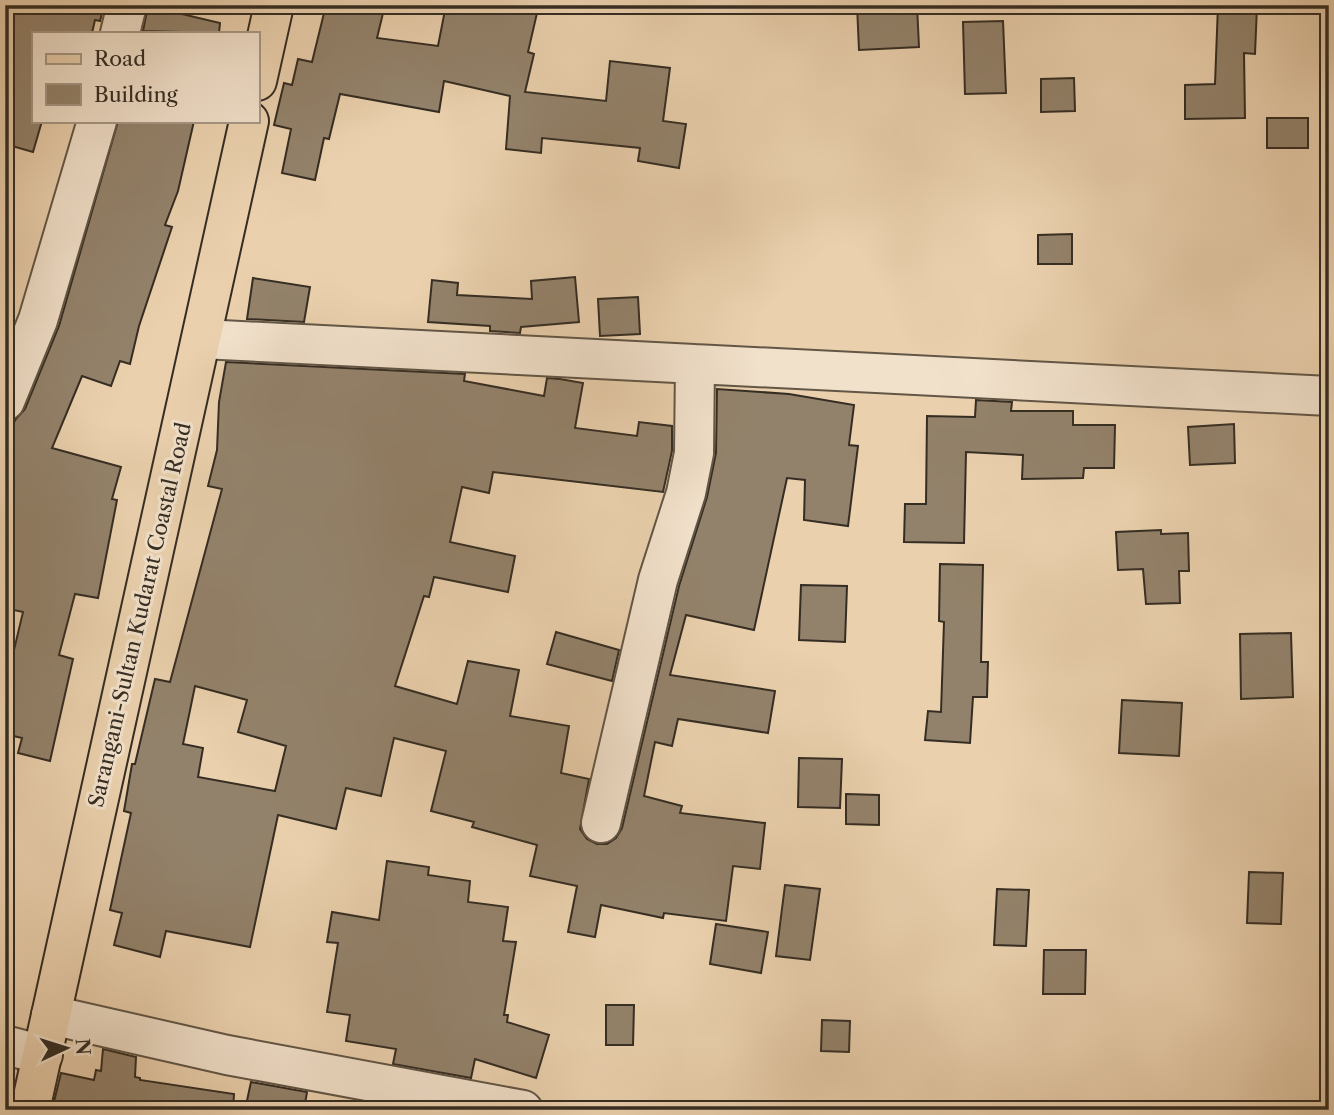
<svg xmlns="http://www.w3.org/2000/svg" width="1334" height="1115" viewBox="0 0 1334 1115" font-family="'Libre Caslon Text',serif">
<style>
.building{fill:#93826b;stroke:#352d23;stroke-width:2;fill-rule:evenodd}
.lines{fill:none;stroke-linecap:round;stroke-linejoin:round}
.minor-casing{stroke:#625646;stroke-width:42}
.major-casing{stroke:#352d23;stroke-width:42}
.minor{stroke:#f1e0ca;stroke-width:38}
.major{stroke:#ead0ad;stroke-width:38}
.labels{text-anchor:middle;stroke-width:6;stroke-linejoin:round;paint-order:stroke}
.street-label{font-size:21px;fill:#352d23;stroke:#f1e0ca}
</style>
<rect width="100%" height="100%" fill="#ead0ad"/>
<filter id="stains"><feTurbulence type="fractalNoise" baseFrequency=".00286" numOctaves="4"/><feColorMatrix values="0 0 0 0 .2 0 0 0 0 .09 0 0 0 0 .02 0 0 0 .5 -.17"/></filter>
<radialGradient id="worn" r=".72"><stop offset=".6" stop-color="#630" stop-opacity="0"/><stop offset="1" stop-color="#630" stop-opacity=".3"/></radialGradient>
<path class="building" d="M5,5H104L100,21L95,20L92,33H33V121H42L33,152L5,144Z
M326,5H385L377,38L438,46L446,5H503L537,13L528,52L534,54L525,92L606,101L610,61L670,68L663,121L686,124L679,168L638,161L640,148L542,138L541,153L506,149L510,96L444,81L439,112L340,94L329,139L324,138L315,180L282,173L291,129L274,125L284,83L292,85L298,59L312,62Z
M857,5H917L919,47L859,50Z
M1218,5L1257,6L1255,54L1244,53L1245,118L1185,119V85L1215,84Z
M148,6L220,23L219,33L143,31Z
M1003,21L1006,93L965,94L963,22Z
M1074,78L1075,111L1041,112V79Z
M1267,118H1308V148H1267Z
M118,121H194L178,191L165,225L172,227L139,326L130,364L120,361L111,386L82,376L52,448L121,467L112,499L117,500L98,598L75,594L59,655L73,659L50,761L18,753L22,738L5,734V688L23,612L5,608V444L15,420L25,409L59,326Z
M1072,234V264H1038V235Z
M575,277L579,322L521,327L520,333L490,331V326L428,322L432,280L458,283L457,295L532,299L531,281Z
M253,278L310,287L304,322L247,319Z
M638,297L640,334L600,336L598,299Z
M226,362L465,374L464,381L544,396L547,378L560,379L583,383L575,428L637,436L639,422L672,426V451L663,492L493,472L489,493L462,487L450,542L515,556L508,592L434,577L429,597L424,596L395,686L457,704L468,661L519,670L510,716L569,726L561,773L589,779L580,829L587,839L597,844H607L616,838L622,828L679,586L707,497L716,453L717,389L789,394L854,405L849,445L858,446L848,526L804,520L805,480L787,478L754,630L686,615L670,675L775,691L768,733L678,719L672,746L655,742L644,796L682,806L680,813L765,823L760,869L733,866L726,921L664,913L663,918L601,905L595,937L568,932L577,886L530,876L537,845L472,827L474,822L431,811L446,751L394,738L381,796L346,788L336,829L278,815L250,947L166,931L160,957L114,945L122,913L110,910L131,813L124,811L132,764H135L155,679L170,682L222,489L208,486L217,450L219,402ZM195,686L247,700L238,732L286,746L275,791L198,777L203,748L183,744Z
M976,400L1012,402L1011,411H1073V425H1115L1114,468H1084L1083,478L1022,479L1023,455L966,452L964,543L904,542L905,504H926L927,416L975,417Z
M1234,424L1235,463L1190,465L1188,427Z
M1161,530V534L1188,533L1189,571H1179L1180,603L1146,604L1143,569L1118,570L1116,532Z
M940,564L983,565L981,662H988L987,697H973L970,743L925,740L928,711L941,712L944,622L939,621Z
M801,585L847,586L845,642L799,640Z
M556,632L619,650L612,681L547,664Z
M1291,633L1293,697L1241,699L1240,634Z
M1122,700L1182,703L1179,756L1119,753Z
M799,758L842,759L840,808L798,807Z
M846,794L879,795V825L846,824Z
M387,861L429,867L428,875L470,881L468,902L508,907L503,941L516,942L504,1015H508L507,1022L549,1035L536,1078L475,1059L471,1078L393,1064L396,1049L346,1041L350,1015L327,1012L338,943L327,942L332,912L379,920Z
M1249,872L1283,873L1281,924L1247,923Z
M785,885L820,889L810,960L776,956Z
M997,889L1029,890L1026,946L994,945Z
M716,924L768,932L761,973L710,964Z
M1044,950H1086L1085,994H1043Z
M606,1005H634L633,1045H606Z
M822,1020L850,1021L849,1052L821,1051Z
M103,1049L136,1057L135,1077L140,1078V1080L234,1094L233,1110H52L61,1073L94,1080L96,1070L101,1071Z
M251,1082L307,1092L304,1110H245Z"/>
<g class="lines">
<defs>
<path id="minor" d="M120,33L127,5
M202,339L1329,396
M5,401L38,320L97,121
M601,823L658,580L686,493L694,453L695,364
M51,1015L227,1055L523,1110
M5,1045L43,1055"/>
<path id="major" d="M257,81L274,5
M30,1110L249,121"/>
</defs>
<use href="#minor" class="minor-casing"/>
<use href="#major" class="major-casing"/>
<use href="#minor" class="minor"/>
<use href="#major" class="major"/>
</g>
<g class="labels">
<g class="street-label">
<text transform="translate(140 615) rotate(-77)" y="7">Sarangani-Sultan Kudarat Coastal Road</text>
</g>
</g>
<rect width="1334" height="1115" fill="none" stroke="#ead0ad" stroke-width="28"/>
<rect x="7" y="7" width="1320" height="1101" fill="none" stroke="#352d23" stroke-width="3.5"/>
<rect x="14" y="14" width="1306" height="1087" fill="none" stroke="#352d23" stroke-width="2"/>
<rect x="32" y="32" width="228" height="91" fill="#f1e0ca" stroke="#a69887" stroke-width="2"/>
<rect x="46" y="54" width="35" height="10" fill="#ead0ad" stroke="#a69887" stroke-width="2"/>
<text x="94" y="66" font-size="21" fill="#352d23">Road</text>
<rect x="46" y="84" width="35" height="21" fill="#93826b" stroke="#a69887" stroke-width="2"/>
<text x="94" y="102" font-size="21" fill="#352d23">Building</text>
<g transform="translate(66 1048) rotate(86)" stroke="#f1e0ca" stroke-width="5" paint-order="stroke">
<path d="M0-5L12 26L0 18L-12 26Z" fill="#352d23"/>
<text y="-10" font-size="19" font-weight="bold" text-anchor="middle" fill="#352d23">N</text>
</g>
<rect width="100%" height="100%" filter="url(#stains)"/>
<rect width="100%" height="100%" fill="url(#worn)"/>
</svg>
